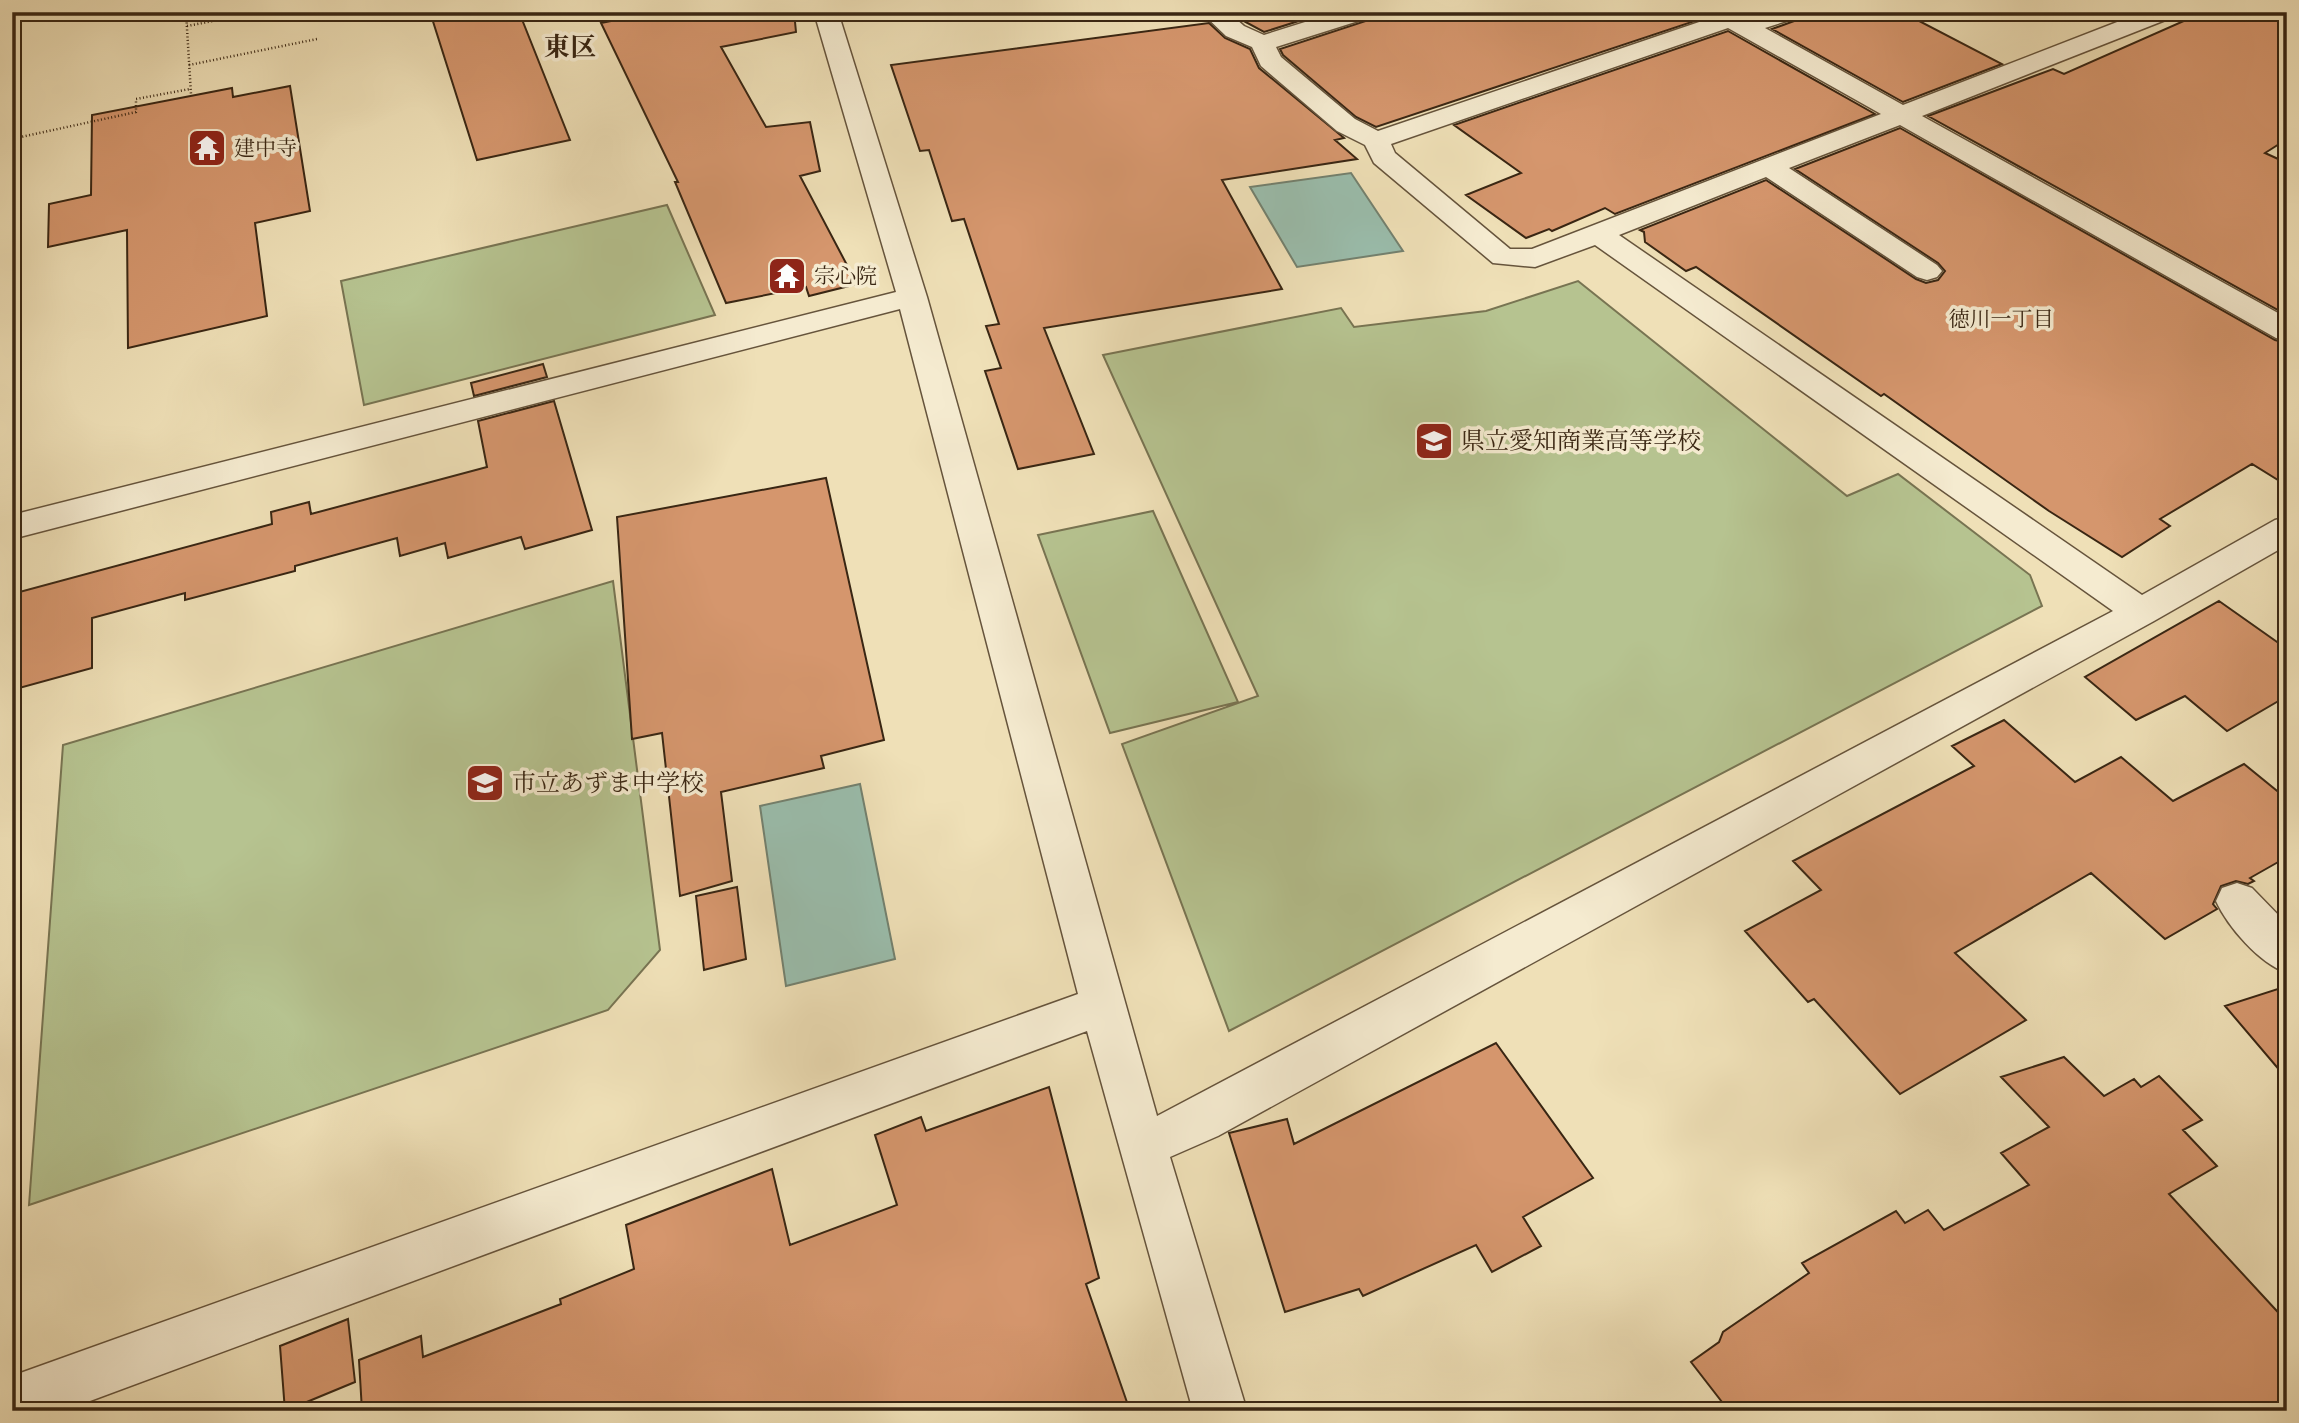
<svg xmlns="http://www.w3.org/2000/svg" width="2299" height="1423" viewBox="0 0 2299 1423" font-family="Cardo,'Noto Serif JP',serif">
<style>
.green{fill:#b6c390;stroke:#787452;stroke-width:2}
.water{fill:#9abdac;stroke:#73816f;stroke-width:2}
.building{fill:#d5966d;stroke:#392613;stroke-width:2}
.lines{fill:none;stroke-linecap:round;stroke-linejoin:round}
.minor-casing{stroke:#66543c;stroke-width:3}
.path{stroke:#392613;stroke-width:2.5;stroke-dasharray:1 2.5;stroke-linecap:butt}
.minor{fill:#f5ebd0;fill-rule:evenodd}
.labels{text-anchor:middle;stroke-width:7;stroke-linejoin:round;paint-order:stroke}
.far-poi-label{font-size:21px;fill:#392613;stroke:#f5ebd0;text-anchor:start}
.far-neighbourhood-label{font-size:21px;fill:#392613;stroke:#f5ebd0}
.poi-label{font-size:24px;fill:#392613;stroke:#f5ebd0;text-anchor:start}
.far-district-label{font-size:26px;font-weight:bold;fill:#392613;stroke:#f5ebd0}
</style>
<rect width="100%" height="100%" fill="#efe0b7"/>
<filter id="stains"><feTurbulence type="fractalNoise" baseFrequency=".00286" numOctaves="4"/><feColorMatrix values="0 0 0 0 .2 0 0 0 0 .09 0 0 0 0 .02 0 0 0 .5 -.17"/></filter>
<radialGradient id="worn" r=".72"><stop offset=".6" stop-color="#630" stop-opacity="0"/><stop offset="1" stop-color="#630" stop-opacity=".3"/></radialGradient>
<path class="green" d="M667,205L715,315L364,405L341,281Z
M1578,281L1847,496L1898,474L2030,575L2042,606L1229,1031L1122,744L1258,696L1103,355L1341,308L1354,327L1486,311Z
M1153,511L1238,702L1110,733L1038,535Z
M613,581L660,950L608,1010L29,1205L63,745Z"/>
<path class="water" d="M1351,173L1403,251L1297,267L1250,187Z
M860,784L895,959L786,986L760,806Z"/>
<path class="building" d="M430,12H519L570,140L477,160Z
M656,12H794L796,32L721,47L766,127L810,122L820,171L800,176L857,284L809,296L806,287L726,303L675,182H678L601,23Z
M1292,12H1327L1264,32L1240,19Z
M1377,12H1704L1707,17L1376,127L1356,117L1283,55L1280,49L1372,19Z
M1805,12H1902L2002,64L1903,102L1772,29L1800,19Z
M2204,12H2287V139L2265,153L2287,163V315L1928,116L2053,69L2064,74Z
M1209,23L1225,38L1250,49L1259,68L1344,138L1335,140L1357,159L1222,180L1282,289L1044,328L1094,454L1018,469L985,371L1001,368L986,326L999,324L964,219L952,221L929,150L920,151L891,65Z
M1728,31L1875,114L1615,214L1605,208L1552,231L1549,229L1526,238L1466,195L1521,173L1454,125Z
M290,86L310,211L255,223L267,316L128,348L127,230L48,247L49,204L91,195L92,115L232,88L233,97Z
M1900,128L2275,340L2287,343L2286,485L2252,464L2160,519L2170,526L2122,557L2049,511L1884,394L1881,396L1696,267L1686,271L1645,242L1644,232L1640,230L1766,180L1916,279L1926,283L1938,280L1945,271L1938,263L1795,169Z
M543,364L547,377L474,396L471,383Z
M554,401L592,530L525,549L521,537L448,558L445,543L400,556L397,538L295,566V571L185,600V593L92,618V668L12,690V594L272,524L271,512L309,502L311,514L487,467L478,421Z
M826,478L884,740L821,756L824,768L721,792L732,881L680,896L662,733L632,739L617,517Z
M2219,601L2287,649V696L2227,731L2185,696L2136,720L2085,677Z
M2004,720L2075,782L2121,757L2173,801L2244,764L2287,799V857L2250,878L2254,881L2248,884L2236,881L2221,886L2213,904L2217,909L2165,939L2091,873L1955,953L2026,1020L1900,1094L1814,999L1808,1002L1745,931L1821,890L1793,861L1974,766L1952,746Z
M737,887L746,959L704,970L696,896Z
M2287,986V1079L2225,1006Z
M1496,1043L1593,1178L1523,1217L1541,1246L1492,1272L1476,1245L1363,1296L1359,1289L1285,1312L1229,1133L1287,1119L1294,1144Z
M2064,1057L2104,1096L2134,1079L2141,1087L2159,1076L2202,1120L2183,1130L2217,1166L2169,1194L2287,1322V1411H1729L1691,1362L1719,1342L1723,1332L1809,1273L1802,1263L1896,1211L1905,1223L1928,1210L1944,1230L2029,1185L2001,1153L2049,1127L2001,1077Z
M1049,1087L1099,1278L1086,1284L1130,1411H362L359,1360L421,1336L423,1357L561,1304L560,1299L634,1269L626,1225L772,1169L790,1245L897,1205L875,1135L921,1117L926,1131Z
M348,1319L355,1382L285,1411L280,1346Z"/>
<g class="lines">
<defs>
<path id="minor" d="M814,12H838L927,297L1157,1116L2113,611L1595,245L1535,267L1493,263L1374,163L1365,145L1337,131L1261,66L1252,47L1226,36L1201,12H1228L1244,26L1264,35L1337,12H1375L1371,17L1276,47L1281,57L1355,119L1378,131L1711,18L1706,12H1736L1747,18L1766,12H1803L1799,17L1765,28L1903,105L2143,12H2177L2173,17L1922,116L2287,318V340L2276,338L1900,125L1789,168L1937,265L1942,271L1937,277L1927,280L1917,277L1766,177L1619,235L2142,595L2275,520L2287,517V545L2154,621L1218,1136L1170,1157L1247,1411H1193L1087,1031L63,1411H12V1376L1078,994L900,309L12,539V515L896,292ZM1728,28L1881,114L1532,249H1510L1395,153L1391,144Z
M2237,883L2252,888L2287,924V973C2259,963 2228,927 2216,901L2222,888Z"/>
</defs>
<use href="#minor" class="minor-casing"/>
<path class="path" d="M186,12L191,94
M187,26L260,12
M189,65L317,39
M12,139L136,112V99L190,89"/>
<use href="#minor" class="minor"/>
</g>
<defs>
<symbol id="temple-square" viewBox="-11 -11 22 22"><rect x="-9" y="-9" width="18" height="18" rx="4" fill="#8f2418" stroke="#f5ebd0"/><path d="M0-6L5-2H3V0L6.5 2.5H4V6H1.5V3h-3V6H-4V2.5H-6.5L-3 0V-2H-5Z" fill="#fff"/></symbol>
<symbol id="school-square" viewBox="-11 -11 22 22"><rect x="-9" y="-9" width="18" height="18" rx="4" fill="#8f2418" stroke="#f5ebd0"/><path d="M0-5L7-2L0 1L-7-2ZM-4 1L0 2.5L4 1V4Q0 6-4 4Z" fill="#fff"/></symbol>
</defs>
<g fill-rule="evenodd">
<use href="#temple-square" x="185" y="126" width="44" height="44"/>
<use href="#temple-square" x="765" y="254" width="44" height="44"/>
<use href="#school-square" x="1412" y="419" width="44" height="44"/>
<use href="#school-square" x="463" y="761" width="44" height="44"/>
</g>
<g class="labels">
<g class="far-poi-label">
<text x="234" y="155">建中寺</text>
<text x="814" y="283">宗心院</text>
</g>
<g class="far-neighbourhood-label">
<text x="2001" y="326">徳川一丁目</text>
</g>
<g class="poi-label">
<text x="1461" y="449">県立愛知商業高等学校</text>
<text x="512" y="791">市立あずま中学校</text>
</g>
<g class="far-district-label">
<text x="570" y="56">東区</text>
</g>
</g>
<rect width="2299" height="1423" fill="none" stroke="#efe0b7" stroke-width="42"/>
<rect x="14" y="14" width="2271" height="1395" fill="none" stroke="#392613" stroke-width="3.5"/>
<rect x="21" y="21" width="2257" height="1381" fill="none" stroke="#392613" stroke-width="2"/>
<rect width="100%" height="100%" filter="url(#stains)"/>
<rect width="100%" height="100%" fill="url(#worn)"/>
</svg>
